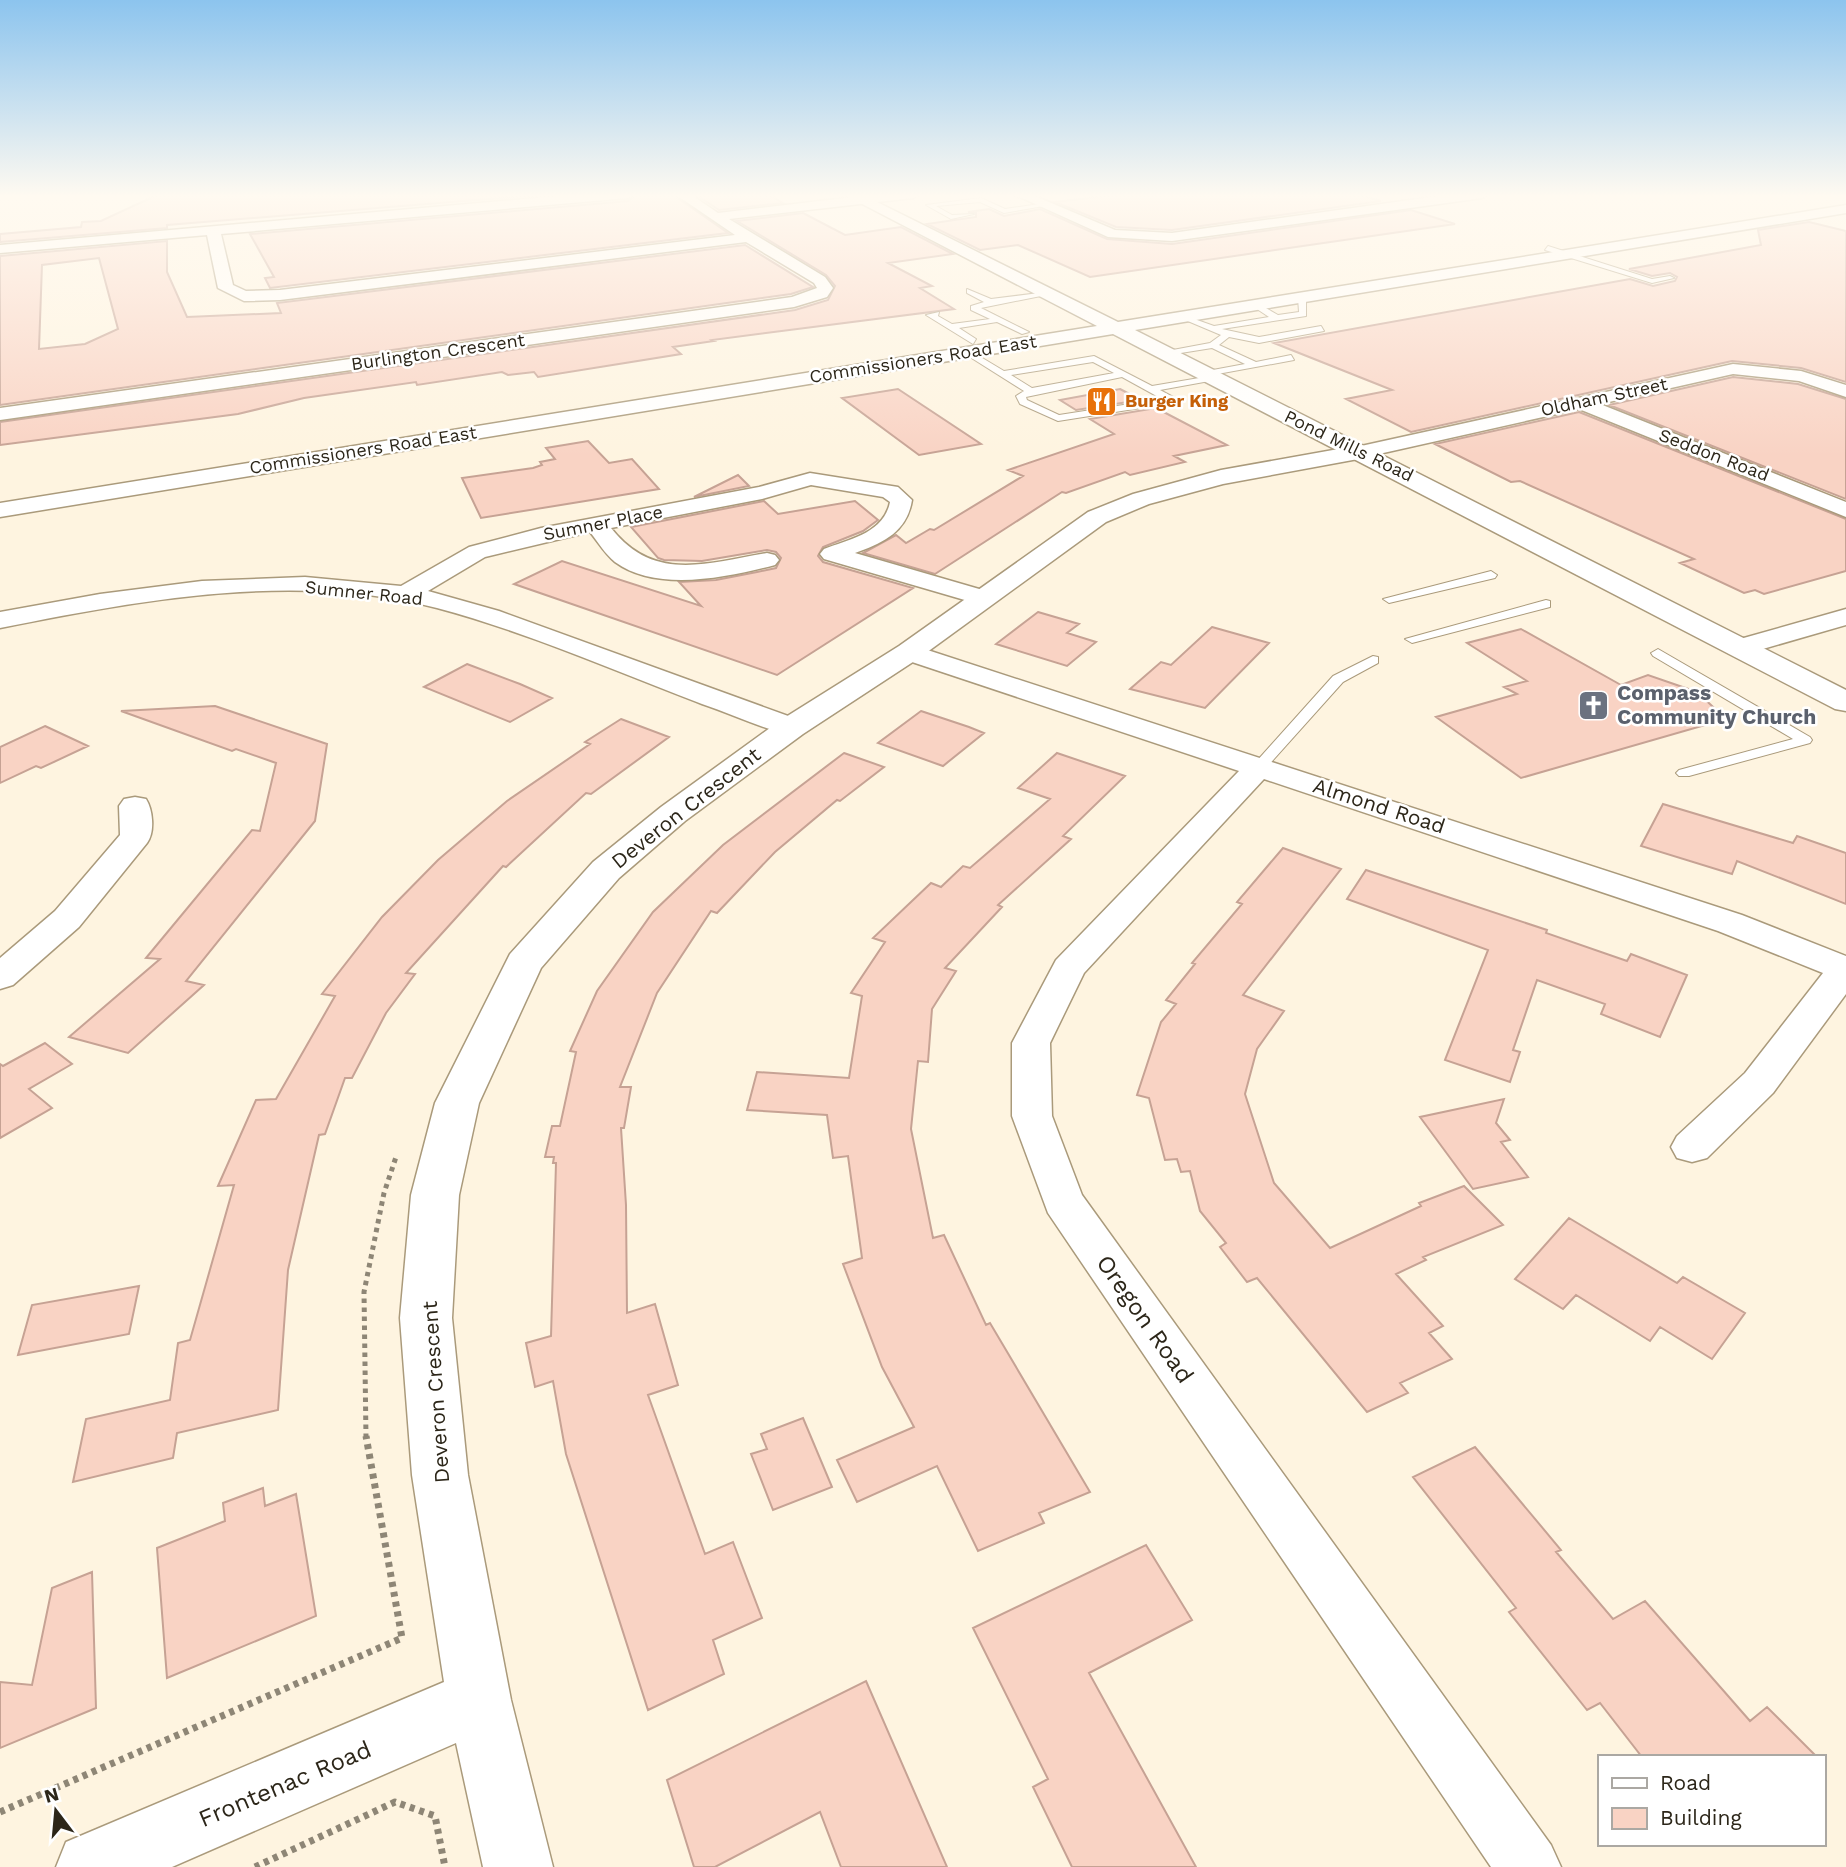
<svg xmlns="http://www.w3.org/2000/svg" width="1846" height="1867" viewBox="0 0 1846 1867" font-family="'Work Sans',sans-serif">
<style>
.building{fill:#f9d3c4;stroke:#c6a294;stroke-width:2;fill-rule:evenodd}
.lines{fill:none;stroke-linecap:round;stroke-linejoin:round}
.service-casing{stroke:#aa9a7b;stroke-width:2}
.minor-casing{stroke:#aa9a7b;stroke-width:3}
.tertiary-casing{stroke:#aa9a7b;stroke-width:3}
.secondary-casing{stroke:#aa9a7b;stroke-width:3}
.path-far1{stroke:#8e8676;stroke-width:5;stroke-dasharray:4.5 4.5;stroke-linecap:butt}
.path{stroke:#8e8676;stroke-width:7;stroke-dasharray:5 5;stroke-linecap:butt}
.service{fill:#fff;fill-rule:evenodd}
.minor{fill:#fff;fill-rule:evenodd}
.tertiary{fill:#fff;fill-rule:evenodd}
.secondary{fill:#fff;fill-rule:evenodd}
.labels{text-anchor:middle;stroke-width:5;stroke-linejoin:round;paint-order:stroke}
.far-street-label{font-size:18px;fill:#2c2619;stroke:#fff}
.far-food-label{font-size:18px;font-weight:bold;fill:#c56008;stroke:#fff;text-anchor:start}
.worship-label{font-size:21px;font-weight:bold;fill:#5b616d;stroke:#fff;text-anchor:start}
.street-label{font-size:21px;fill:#2c2619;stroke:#fff}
.near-street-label{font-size:24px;fill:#2c2619;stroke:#fff}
</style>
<rect width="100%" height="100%" fill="#fef4e0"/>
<path class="building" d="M159,194H550L167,225V228L0,242V234L81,227L82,222L101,221Z
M637,194H672L728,233L270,288L265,278L274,277L250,234L628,201Z
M695,194H756L771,196L783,203L719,210Z
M1121,194H1356L1381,201L1172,230L1116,227L1055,202Z
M989,209L1004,216L1040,209L1107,239L1172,244L1411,210L1455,224L1090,277L1018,245L980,250L927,224L976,217V212H968Z
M803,213L845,235L901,227L953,254L888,263L932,286L920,288L954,309L712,340L714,341L673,347L681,354L538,377L534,372L508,375L502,372L417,385L416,382L304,398L238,414L0,445V422L795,310L828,300L835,286L826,275L737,221Z
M1809,222L1846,231V382L1801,368L1732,361L1411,432L1346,399L1392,390L1274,343L1630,279L1653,286L1675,281L1677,277L1670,273L1652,276L1629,269L1761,245L1758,230Z
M167,241V272L187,317L281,313L277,303L745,245L813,287L791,294L0,405V256ZM99,258L118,329L85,344L39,349L42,265Z
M1733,377L1798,384L1846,399V499L1609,405Z
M898,389L981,444L919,455L842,398Z
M1120,389L1141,400L1076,410L1060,400Z
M1156,408L1227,445L1174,456L1185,462L1130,475L1125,472L1066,493L1062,492L935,574L863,553L896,535L906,543L930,529L934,530L1023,476L1008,470L1114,434L1090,419Z
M1579,412L1846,519V571L1764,594L1755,590L1744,593L1680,563L1694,559L1520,481L1511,482L1435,444Z
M588,441L609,463L632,459L659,489L481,518L462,478L533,468L542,465L540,462L555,459L546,448Z
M738,475L749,486L694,497Z
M764,501L778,514L855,501L878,520L863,531L823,547L818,556L823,562L913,588L777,675L514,584L562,561L701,606L679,582L716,580L757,572L776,568L781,558L776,552L767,550L702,561L664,560L658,558L631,527Z
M1038,612L1079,624L1067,633L1096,642L1067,666L996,644Z
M1212,627L1269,643L1205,708L1130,689L1161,662L1171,665Z
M1521,629L1621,685L1648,675L1697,692L1726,719L1521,778L1436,717L1517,694L1504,687L1527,681L1467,643Z
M467,664L520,684L552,698L510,722L424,687Z
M215,706L327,744L315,821L186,981L204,985L128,1053L69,1037L160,959L146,958L252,830L260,831L276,763L236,749L232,751L121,711Z
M921,711L969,727L984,733L943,766L878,743Z
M621,719L669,737L591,794L586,793L506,867L503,866L406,973L415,974L386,1013L352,1078H345L325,1134L319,1135L288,1270L278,1410L177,1433L173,1458L73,1482L86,1419L170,1400L178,1343L190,1340L234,1185L218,1186L256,1100L276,1099L335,996L322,994L382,917L438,860L507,801L590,744L585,742Z
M45,726L88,746L41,768L36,766L0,783V747Z
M844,753L884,767L840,801L837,800L775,852L717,913L711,911L657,993L620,1087H631L624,1128H621L626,1205L627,1313L655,1304L678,1385L648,1395L705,1554L733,1542L762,1618L713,1640L724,1674L648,1710L566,1454L553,1381L535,1387L526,1343L551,1336L556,1163H553L554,1157H545L552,1126H560L576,1052L570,1051L597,991L653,912L723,845Z
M1057,753L1125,776L1063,836L1071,839L998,905L1002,907L945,968L956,971L932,1009L928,1062L918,1061L911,1129L933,1238L944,1235L986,1325L990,1323L1090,1492L1039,1513L1044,1523L978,1551L937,1466L857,1502L837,1460L914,1427L882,1367L843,1264L862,1258L848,1156L833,1158L827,1115L747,1110L757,1072L849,1078L862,996L851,993L885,942L873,938L931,883L941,887L963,866L970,868L1050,799L1018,788Z
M1663,804L1793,843L1797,836L1846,853V904L1737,861L1732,874L1641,846Z
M1283,848L1341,869L1243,995L1284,1011L1257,1049L1245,1094L1274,1183L1330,1248L1421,1206L1419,1203L1464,1186L1503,1225L1423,1257L1426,1260L1396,1274L1443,1326L1429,1333L1452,1359L1400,1383L1408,1393L1367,1412L1257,1278L1247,1282L1220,1247L1226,1243L1200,1211L1190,1171L1181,1172L1177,1159L1165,1160L1149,1098L1137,1095L1161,1022L1176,1004L1166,1000L1195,964L1192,963L1242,904L1237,902Z
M1366,870L1547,930L1546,933L1627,961L1631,954L1687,975L1660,1037L1601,1014L1605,1004L1537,980L1513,1050L1520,1052L1510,1082L1445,1060L1488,950L1347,899Z
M45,1043L72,1064L29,1089L52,1108L0,1138V1064L3,1066Z
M1504,1099L1496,1123L1510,1140L1501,1142L1528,1177L1473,1189L1420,1117Z
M1569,1218L1677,1283L1683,1277L1745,1313L1712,1359L1660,1327L1650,1341L1576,1295L1563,1309L1515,1279Z
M139,1286L129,1334L18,1355L32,1305Z
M803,1418L832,1487L773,1510L751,1454L767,1449L761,1434Z
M1475,1447L1561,1550L1556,1552L1613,1619L1645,1601L1750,1721L1767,1707L1817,1757H1642L1600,1703L1587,1710L1509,1612L1516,1608L1413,1477Z
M263,1488L265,1506L296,1494L316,1616L167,1678L157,1548L225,1521L223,1503Z
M1146,1545L1192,1620L1089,1673L1196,1867H1072L1033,1787L1048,1779L973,1628Z
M92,1572L96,1708L0,1748V1682L32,1685L52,1588Z
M866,1681L947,1867H841L820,1812L715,1867H694L667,1780Z"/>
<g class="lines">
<defs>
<path id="service" d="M981,198L1005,209L1046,203L1049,205L1004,213L980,202L936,206L952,215L974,214L951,219L926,205Z
M1548,246L1652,279L1670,276L1674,278L1652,283L1545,250Z
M967,289L991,299L1047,292L1051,294L981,308L1029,332L1022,334L997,322L959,328L976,339L973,344L926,315L939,312L938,316L952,324L990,319L971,310V306L984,302L967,293Z
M1302,296L1306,298V316L1222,329L1259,337L1321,326L1324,331L1259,343L1229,337L1219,345L1256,362L1291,355L1294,360L1212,375L1215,380L1160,390L1175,398L1177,400L1172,403L1058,421L1020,404L1016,396L1024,391L962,352L969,350L1004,371L1094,356L1152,386L1205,377L1202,372L1245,364L1212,348L1162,356V352L1210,343L1221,335L1183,319V315L1214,326L1269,317L1254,307L1257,303L1278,315L1299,312L1298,298ZM1093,362L1114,373L1032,388L1011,375ZM1122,377L1162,399L1059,415L1027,400L1026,397Z
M1491,571L1497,575L1495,578L1389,603L1383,599Z
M1546,600L1550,601V607L1412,643L1405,639Z
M1658,649L1810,737L1812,740L1810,743L1689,776H1679L1676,773L1679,770L1793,739L1653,656L1651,653Z
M1373,656L1378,657V663L1343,682L1265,769H1255L1253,766L1255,763L1333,676Z"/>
<path id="minor" d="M582,194H634L628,198L221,234L233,285L246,291L280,290L735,235L675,194H690L718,213L879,194H919L913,198L729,219L825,277L833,288L827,297L794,307L0,420V408L792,297L817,288L814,283L746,242L280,300L244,301L218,288L207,235L0,253V245Z
M1013,194H1030L1115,230L1172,233L1453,194H1488L1482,198L1172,241L1108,237Z
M1733,364L1801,371L1846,385V397L1799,381L1733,374L1600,404L1846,502V517L1579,409L1361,458L1351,452L1361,446Z
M810,473L898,487L912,500C907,532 883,543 855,553L993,593L996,598L993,603H975L824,559L820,554L824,549C850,539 884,533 890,502L883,497L811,485L762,499L611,528C654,583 707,563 767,553L775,555L779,560L775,565C729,577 657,593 615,562C605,554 598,542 590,532L485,557L428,591L499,611L802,721L806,727L802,733L792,736C761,728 732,714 702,704C615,671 527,632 437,608C295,571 141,600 0,628V612L100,594L202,581L305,577L401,586L469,547L541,528L759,487Z
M1846,609V625L1742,655L1733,653L1729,647L1733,641Z
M909,644L1742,915L1846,956V994L1773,1093L1707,1158L1692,1162L1677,1158L1671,1147L1677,1136L1745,1073L1823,973L1718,931L1264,779L1084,973L1050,1043L1052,1116L1082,1195L1551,1845L1561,1867H1491L1048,1213L1012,1116V1043L1056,960L1239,771L900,658L896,652L900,646Z
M135,797L146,799C153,810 155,832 147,843L79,927L13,985L0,989V958L55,911L120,835L119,806L124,799Z"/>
<path id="tertiary" d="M1361,445L1372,452L1369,457L1223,484L1149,504L1106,522L919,658L803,734L685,821L619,878L541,968L479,1103L459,1195L452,1318L468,1475L511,1700L553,1867H483L456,1743L172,1867H56L66,1842L444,1682L412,1475L400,1318L411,1195L435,1103L510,954L593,862L661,807L781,720L899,646L1088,512L1133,494L1221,470Z"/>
<path id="secondary" d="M843,194H861L1118,322L1846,205V213L1135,330L1846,690V711L1835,709L1113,334L0,517V503L1097,326Z"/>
</defs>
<use href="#service" class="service-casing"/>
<use href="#minor" class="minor-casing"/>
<use href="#tertiary" class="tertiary-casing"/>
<use href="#secondary" class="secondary-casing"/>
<path class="path-far1" d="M366,1438L364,1292L384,1193L396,1157"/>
<path class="path" d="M0,1812L402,1638L366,1436
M255,1867L395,1802L435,1816L445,1867"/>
<use href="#service" class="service"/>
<use href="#minor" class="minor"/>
<use href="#tertiary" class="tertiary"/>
<use href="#secondary" class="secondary"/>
</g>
<linearGradient id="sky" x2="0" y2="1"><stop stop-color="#8cc4ee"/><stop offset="0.43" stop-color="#fffaf1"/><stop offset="1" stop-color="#fffaf1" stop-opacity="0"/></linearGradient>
<rect width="1846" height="456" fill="url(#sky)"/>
<defs>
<symbol id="restaurant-square" viewBox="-11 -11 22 22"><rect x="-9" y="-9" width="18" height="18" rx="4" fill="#e8710a" stroke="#fff"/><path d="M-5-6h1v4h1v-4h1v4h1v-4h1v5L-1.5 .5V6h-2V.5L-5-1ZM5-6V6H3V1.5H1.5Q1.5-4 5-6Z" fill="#fff"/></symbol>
<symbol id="church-square" viewBox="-11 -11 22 22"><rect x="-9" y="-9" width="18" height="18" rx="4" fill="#6b7280" stroke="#fff"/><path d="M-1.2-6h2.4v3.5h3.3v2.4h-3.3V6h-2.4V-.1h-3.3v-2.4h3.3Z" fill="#fff"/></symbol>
</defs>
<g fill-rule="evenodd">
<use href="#restaurant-square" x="1084" y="384" width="35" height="35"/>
<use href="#church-square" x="1576" y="688" width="35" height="35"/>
</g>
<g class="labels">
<g class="far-street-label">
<text transform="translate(438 352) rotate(-8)" y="6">Burlington Crescent</text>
<text transform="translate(923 359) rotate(-9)" y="6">Commissioners Road East</text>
<text transform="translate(1604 397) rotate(-12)" y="6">Oldham Street</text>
<text transform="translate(1349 446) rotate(26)" y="6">Pond Mills Road</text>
<text transform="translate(363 450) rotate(-9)" y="6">Commissioners Road East</text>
<text transform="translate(1714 455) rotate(21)" y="6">Seddon Road</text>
<text transform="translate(603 523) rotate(-11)" y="6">Sumner Place</text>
<text transform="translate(364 593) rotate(6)" y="6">Sumner Road</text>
</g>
<g class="far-food-label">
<text x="1125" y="407">Burger King</text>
</g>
<g class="worship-label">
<text x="1617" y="700">Compass<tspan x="1617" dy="24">Community Church</tspan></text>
</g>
<g class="street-label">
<text transform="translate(1379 806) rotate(18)" y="7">Almond Road</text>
<text transform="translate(686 808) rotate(-38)" y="7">Deveron Crescent</text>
<text transform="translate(436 1392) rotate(-94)" y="7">Deveron Crescent</text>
</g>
<g class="near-street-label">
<text transform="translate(1145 1319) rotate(55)" y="8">Oregon Road</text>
<text transform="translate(285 1784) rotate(-23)" y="8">Frontenac Road</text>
</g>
</g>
<rect x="1598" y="1755" width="228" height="91" fill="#ffffff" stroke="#aba8a3" stroke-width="2"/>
<rect x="1612" y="1778" width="35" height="10" fill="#ffffff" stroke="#aba8a3" stroke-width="2"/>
<text x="1660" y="1790" font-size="21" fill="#2c2619">Road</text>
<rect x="1612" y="1808" width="35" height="21" fill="#f9d3c4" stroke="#aba8a3" stroke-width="2"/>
<text x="1660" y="1825" font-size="21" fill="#2c2619">Building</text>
<g transform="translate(56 1811) rotate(344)" stroke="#ffffff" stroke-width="5" paint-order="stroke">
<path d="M0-5L12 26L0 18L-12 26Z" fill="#2c2619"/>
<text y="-10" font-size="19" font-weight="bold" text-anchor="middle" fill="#2c2619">N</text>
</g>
</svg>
